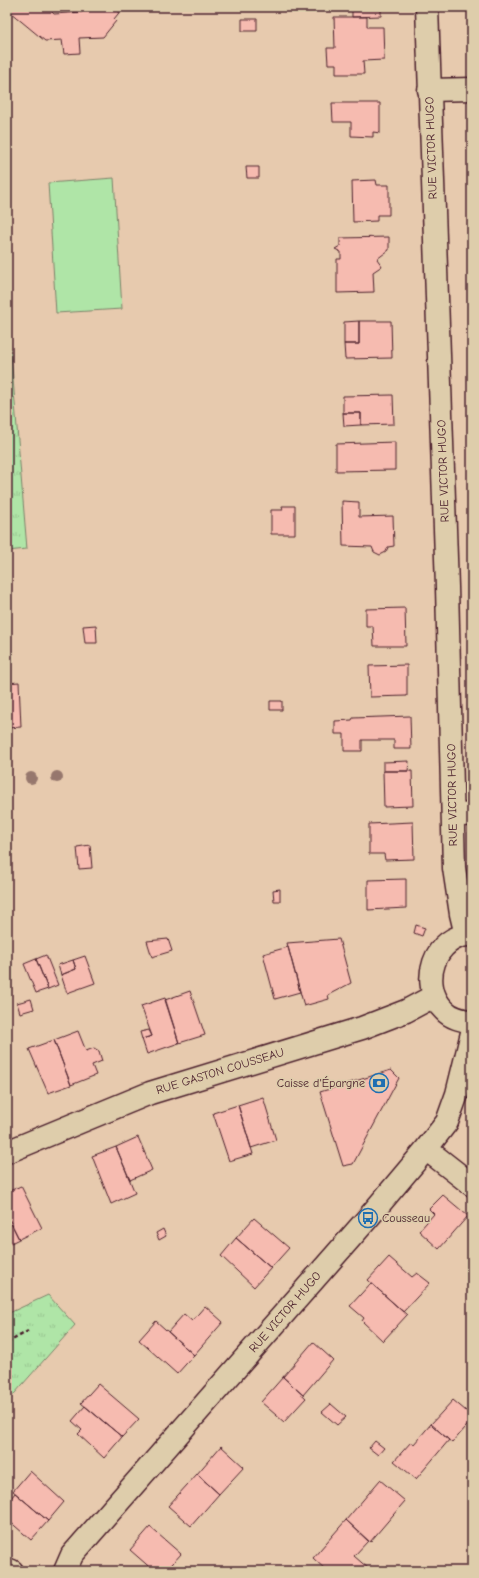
<svg xmlns="http://www.w3.org/2000/svg" width="479" height="1578" viewBox="0 0 479 1578" font-family="'Comic Neue',sans-serif">
<style>
.grass{fill:url(#grass-tufts);stroke:#7c8269}
.garden{fill:#afe5a7;stroke:#7c8269}
.building{fill:#f6bbb0;stroke:#4a1f2b}
.lines{fill:none;stroke-linecap:round;stroke-linejoin:round}
.minor-casing{stroke:#4a1f2b;stroke-width:25}
.path{stroke:#4a1f2b;stroke-width:2.5;stroke-dasharray:4 3;stroke-linecap:butt}
.minor{stroke:#decdab;stroke-width:22}
.tree{fill:#96776d}
.labels{text-anchor:middle;stroke-width:3;stroke-linejoin:round;paint-order:stroke}
.street-label{font-size:12px;fill:#4a1f2b;stroke:#decdab}
.poi-label{font-size:12px;fill:#4a1f2b;stroke:#decdab;text-anchor:end}
</style>
<defs>
<pattern id="grass-tufts" width="24" height="20" patternUnits="userSpaceOnUse"><rect width="24" height="20" fill="#afe5a7"/><path d="M3 7l-1-3M5 7V3M7 7l1-3M15 17l-1-3M17 17v-4M19 17l1-3" fill="none" stroke="#98c490"/></pattern>
</defs>
<rect width="100%" height="100%" fill="#e7caae"/>
<filter id="ink" filterUnits="userSpaceOnUse"><feTurbulence type="fractalNoise" baseFrequency=".025" numOctaves="2"/><feDisplacementMap in="SourceGraphic" scale="8" xChannelSelector="R" yChannelSelector="G"/><feConvolveMatrix kernelMatrix="1 2 1 2 8 2 1 2 1" color-interpolation-filters="sRGB"/></filter>
<g filter="url(#ink)">
<path class="grass" d="M7,306L27,549L7,551Z
M48,1295L75,1325L7,1402V1314Z"/>
<path class="garden" d="M114,178L122,309L56,313L48,183Z"/>
<path class="building" d="M7,7H47L54,14L82,12L86,7H128L124,12L122,9L114,19L116,21L103,37L79,38L80,53L64,54L62,40L45,41L10,12L7,16Z
M352,7H381V16L352,17Z
M334,17H367V27H383L384,60L363,61L364,74H336V64H328L327,48H335Z
M242,19H257V31H242Z
M332,103H380V133L373,132V137L351,136V122H333Z
M246,167H259V178H247Z
M376,180L377,185H389V215H377V221L353,222L352,181Z
M389,237V250L377,259L382,266L373,272L374,292L337,293V259H341V252L335,249L340,246V238Z
M359,321H391L392,358L345,359L344,344H359Z
M359,321V344H344V322Z
M393,395L394,424L361,425V413H343V396Z
M343,413H361V425L344,426Z
M395,442V470L336,471V444Z
M342,501L359,502V517L393,516L394,546L388,547L386,552L380,555L374,552L372,547L343,546Z
M282,506H295V534H271V510H283Z
M405,608L406,646H374L373,626H366V609Z
M96,625L97,643H85L83,626Z
M407,665V696L370,697L369,666Z
M19,682L21,727L7,728V683Z
M270,701H282V710H270Z
M410,716L411,749H394V740H362V751H344V734H335V721L352,720L353,718Z
M409,761L408,771H383V762Z
M383,771H412L413,806L384,807Z
M413,822L414,859L385,860L384,854H369V824Z
M90,845L92,868L79,869L77,847Z
M406,879V908L368,910V880Z
M280,889V901H274L273,890Z
M416,925L425,928L422,936L414,933Z
M168,939L172,951L152,957L147,941Z
M339,939L351,983L328,995L329,999L304,1006L287,943Z
M288,947L300,992L275,999L263,954Z
M46,955L58,985L48,989L36,959Z
M85,956L95,983L67,993L61,975L76,969L73,960Z
M36,959L48,989L36,993L24,964Z
M73,960L76,969L61,975L58,965Z
M190,991L205,1035L179,1043L165,1000Z
M165,998L179,1043L147,1054L142,1039L152,1036L141,1006Z
M31,999L34,1009L20,1013L17,1003Z
M149,1030L152,1036L142,1039L140,1032Z
M78,1031L86,1051L94,1048L99,1051L102,1061L92,1065L96,1075L71,1085L54,1040Z
M54,1040L71,1085L48,1093L29,1049Z
M391,1070L399,1078L353,1164L343,1166L320,1092Z
M263,1097L276,1140L251,1148L238,1105Z
M238,1105L253,1154L229,1161L213,1113Z
M138,1137L152,1170L130,1180L116,1147Z
M116,1147L135,1193L111,1204L92,1156Z
M21,1186L42,1228L19,1239L7,1215V1192Z
M443,1195L468,1216L439,1249L419,1231L434,1214L429,1209Z
M7,1215L19,1239L7,1245Z
M254,1218L289,1248L271,1268L236,1238Z
M163,1229L166,1236L159,1240L156,1233Z
M236,1238L271,1268L254,1287L221,1256Z
M389,1257L412,1277L417,1273L430,1283L403,1312L368,1280Z
M371,1283L407,1315L383,1341L362,1321L364,1318L350,1306Z
M205,1306L223,1322L194,1355L168,1332L184,1314L192,1321Z
M156,1321L194,1355L177,1374L139,1340Z
M313,1342L333,1360L303,1395L283,1377Z
M283,1377L306,1398L284,1422L261,1402Z
M98,1384L139,1419L122,1437L81,1403Z
M453,1400L472,1416V1420L452,1443L431,1424Z
M331,1404L346,1417L337,1425L322,1412Z
M85,1406L122,1437L104,1458L78,1434L82,1430L72,1421Z
M431,1424L449,1440L416,1479L394,1461L411,1442L414,1444Z
M375,1441L384,1448L378,1455L369,1448Z
M221,1446L244,1467L219,1494L197,1474Z
M30,1471L64,1502L48,1521L13,1491Z
M197,1474L219,1494L191,1526L168,1506Z
M380,1480L405,1501L370,1542L346,1520Z
M15,1493L48,1521L31,1540L7,1519V1503Z
M346,1520L368,1541L354,1556L369,1569L367,1571H327L313,1558Z
M150,1527L181,1554L166,1571H154L130,1550Z"/>
<g class="lines">
<defs>
<path id="minor" d="M427,7L447,587L454,868L461,914L466,935
M429,90L472,89
M453,816L472,814
M472,935C434,934 418,985 444,1010C451,1018 462,1020 472,1022
M426,1149L472,1185
M7,1152L150,1093L362,1028L406,1011L434,996
M7,1569L12,1571
M65,1571L72,1555L368,1218L426,1149L447,1122L457,1094L472,1033"/>
</defs>
<use href="#minor" class="minor-casing"/>
<path class="path" d="M7,1343L28,1331"/>
<use href="#minor" class="minor"/>
</g>
<g class="tree">
<circle cx="57" cy="777" r="6"/>
<circle cx="31" cy="778" r="6"/>
</g>
</g>
<defs>
<symbol id="bank-ring" viewBox="-11 -11 22 22"><circle r="9.5" fill="#decdab" stroke="#1f6fb2" stroke-width="1.5"/><path d="M-6-4H6V4H-6ZM0-2.3a2.3 2.3 0 1 0 0 4.6a2.3 2.3 0 1 0 0-4.6Z" fill="#1f6fb2"/></symbol>
<symbol id="bus-ring" viewBox="-11 -11 22 22"><circle r="9.5" fill="#decdab" stroke="#1f6fb2" stroke-width="1.5"/><path d="M-5-6H5V4H4V6H2V4H-2V6H-4V4H-5ZM-3.5-4V0h7V-4ZM-3.5 1.2v1.5H-2V1.2ZM2 1.2v1.5H3.5V1.2Z" fill="#1f6fb2"/></symbol>
</defs>
<g fill-rule="evenodd">
<use href="#bank-ring" x="368" y="1072" width="22" height="22"/>
<use href="#bus-ring" x="357" y="1207" width="22" height="22"/>
</g>
<g class="labels">
<g class="street-label">
<text transform="translate(431 148) rotate(-92)" y="4">RUE VICTOR HUGO</text>
<text transform="translate(443 471) rotate(-92)" y="4">RUE VICTOR HUGO</text>
<text transform="translate(452 795) rotate(-91)" y="4">RUE VICTOR HUGO</text>
<text transform="translate(220 1071) rotate(-17)" y="4">RUE GASTON COUSSEAU</text>
<text transform="translate(285 1312) rotate(-49)" y="4">RUE VICTOR HUGO</text>
</g>
<g class="poi-label">
<text x="365" y="1087">Caisse d'Épargne</text>
<text x="382" y="1222" text-anchor="start">Cousseau</text>
</g>
</g>
<rect width="479" height="1578" fill="none" stroke="#decdab" stroke-width="24"/>
<rect x="12" y="12" width="455" height="1554" fill="none" stroke="#4a1f2b" stroke-width="1.5" filter="url(#ink)"/>
</svg>
